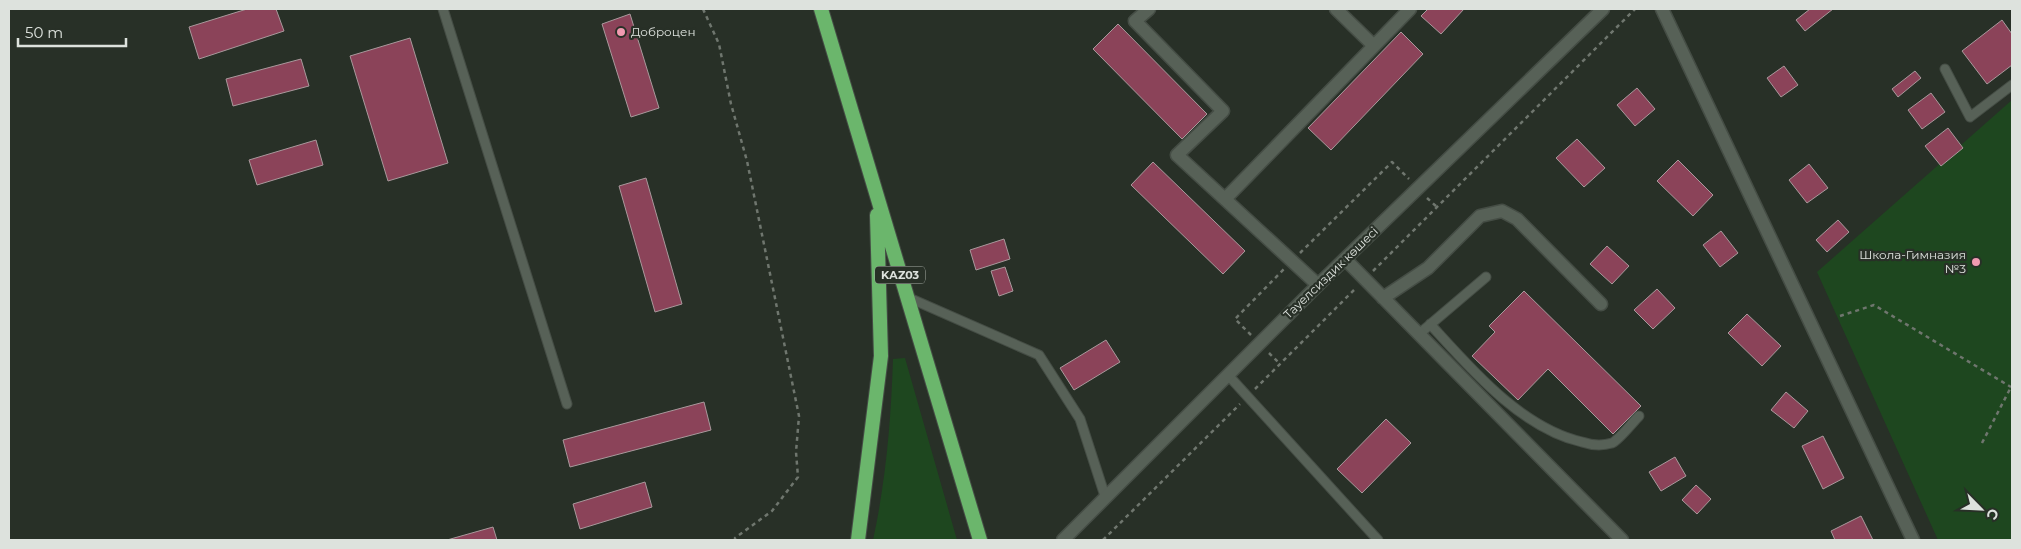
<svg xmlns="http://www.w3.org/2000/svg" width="2021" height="549" viewBox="0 0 2021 549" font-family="Montserrat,sans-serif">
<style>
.green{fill:#1e471f}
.building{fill:#8b4359;stroke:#a9999c}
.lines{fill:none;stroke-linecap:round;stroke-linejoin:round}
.service-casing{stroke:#454d45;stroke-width:11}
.minor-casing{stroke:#454d45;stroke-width:15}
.tertiary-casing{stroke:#454d45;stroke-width:15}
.trunk-casing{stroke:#454d45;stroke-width:16}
.path{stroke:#6f766e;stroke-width:2.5;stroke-dasharray:4 4;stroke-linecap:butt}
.service{stroke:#576157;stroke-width:9}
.minor{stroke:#576157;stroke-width:12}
.tertiary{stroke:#576157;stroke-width:12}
.trunk{stroke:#6bb66c;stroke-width:14}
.poi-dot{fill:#f19ab1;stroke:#283027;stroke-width:2}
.labels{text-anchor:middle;stroke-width:4.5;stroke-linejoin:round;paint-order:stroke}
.shield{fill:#283027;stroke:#a7ada6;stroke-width:1}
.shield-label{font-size:11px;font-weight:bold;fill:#dde2dd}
.poi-label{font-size:12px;fill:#dde2dd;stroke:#283027;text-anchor:start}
.street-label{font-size:12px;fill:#dde2dd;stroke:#283027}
</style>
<rect width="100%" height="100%" fill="#283027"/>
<path class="green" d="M2012,100V540H1938L1817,272Z
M905,358L957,540H873C886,480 891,421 893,359Z"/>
<path class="building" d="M247,9H276L284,31L199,59L189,27Z
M1428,9H1464L1441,34L1421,16Z
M1810,9H1833L1805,31L1796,20Z
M630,14L659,108L631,117L602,24Z
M2002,20L2012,34V65L1987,84L1962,51Z
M1118,24L1207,114L1182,139L1093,49Z
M1401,32L1423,54L1331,150L1308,128Z
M410,38L448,163L388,181L350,56Z
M301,59L309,86L233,106L226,79Z
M1784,66L1798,85L1781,97L1767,78Z
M1915,71L1921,78L1898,97L1892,89Z
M1637,88L1655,109L1635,126L1617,105Z
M1931,93L1945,112L1922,129L1908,110Z
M1948,128L1963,148L1941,166L1925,146Z
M1577,139L1605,168L1584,187L1556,158Z
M316,140L323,165L257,185L249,160Z
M1678,160L1713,195L1693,216L1657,181Z
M1153,162L1245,251L1223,274L1131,185Z
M1809,164L1828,188L1807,203L1789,180Z
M646,178L682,304L655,312L619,186Z
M1838,220L1849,232L1827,252L1816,240Z
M1721,231L1738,253L1720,267L1703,245Z
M1004,239L1010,259L976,270L970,250Z
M1607,246L1629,266L1612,284L1590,264Z
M1005,267L1013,291L999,296L991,271Z
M1657,289L1675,308L1653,329L1634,310Z
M1524,291L1641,406L1613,434L1548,369L1518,400L1472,356L1495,332L1489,326Z
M1747,314L1781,346L1762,366L1728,333Z
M1106,340L1120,362L1074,390L1060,368Z
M1786,392L1808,411L1794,428L1771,410Z
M704,402L711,430L570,467L563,440Z
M1386,419L1411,443L1362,493L1337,469Z
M1823,436L1844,478L1823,489L1802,446Z
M1675,457L1686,476L1661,491L1649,472Z
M645,482L652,507L580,529L573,504Z
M1696,485L1711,499L1697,514L1682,500Z
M1861,516L1873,540H1835L1831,531Z
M493,527L497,540H447Z"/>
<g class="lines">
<defs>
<path id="service" d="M443,9L567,404
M1945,69L1970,117L2012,85
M907,297L1039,355L1080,419L1105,496
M1430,324C1471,369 1521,428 1582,442C1591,445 1602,446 1612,443C1619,440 1632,423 1639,416
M1419,334L1486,277
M1228,375L1378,540"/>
<path id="minor" d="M1149,9L1135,21L1223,111L1177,155L1318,285
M1336,9L1374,46
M1662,9L1913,540
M1225,199L1410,9
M1345,259L1622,540
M1383,298L1428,268L1480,216L1502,211L1517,219L1601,304"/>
<path id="tertiary" d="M1063,540L1318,285L1603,9"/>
<path id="trunk" d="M821,9L980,540
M858,540L881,356L877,215"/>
</defs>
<use href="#service" class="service-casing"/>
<use href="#minor" class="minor-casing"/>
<use href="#tertiary" class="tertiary-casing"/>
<use href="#trunk" class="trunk-casing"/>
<path class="path" d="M703,9L719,44L731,104L747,161L799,416L796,452L798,477L772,511L735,538V540
M1427,198L1437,207
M1300,253L1392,162L1409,179
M1373,271L1635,9
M1840,316L1874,305L2011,387
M1251,335L1235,319L1284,269
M1269,353L1280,364
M1255,389L1355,289
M1982,443L2011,387
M1103,540L1240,404"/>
<use href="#service" class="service"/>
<use href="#minor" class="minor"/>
<use href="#tertiary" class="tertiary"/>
<use href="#trunk" class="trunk"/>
</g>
<g class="poi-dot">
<circle cx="621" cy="32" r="5"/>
<circle cx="1976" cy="262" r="5"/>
</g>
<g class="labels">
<rect class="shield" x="875" y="266.5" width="50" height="17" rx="4"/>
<g class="shield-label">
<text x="900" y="279">KАZ03</text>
</g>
<g class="poi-label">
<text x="631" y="36">Доброцен</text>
<text x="1966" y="259" text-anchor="end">Школа-Гимназия<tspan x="1966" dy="14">№3</tspan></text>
</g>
<g class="street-label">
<text transform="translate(1331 273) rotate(-44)" y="4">Тауелсиздик көшесі</text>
</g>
</g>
<rect width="2021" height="549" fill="none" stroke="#dde2dd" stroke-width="20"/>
<g transform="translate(1981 509) rotate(114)" stroke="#283027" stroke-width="4" paint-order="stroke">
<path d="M0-4L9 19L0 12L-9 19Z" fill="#dde2dd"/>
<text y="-8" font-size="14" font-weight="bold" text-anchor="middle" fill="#dde2dd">С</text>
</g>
<path d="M18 38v8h108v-8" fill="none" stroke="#dde2dd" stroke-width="2.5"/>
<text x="25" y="38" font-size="15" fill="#dde2dd" stroke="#283027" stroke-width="4" paint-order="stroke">50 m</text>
</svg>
